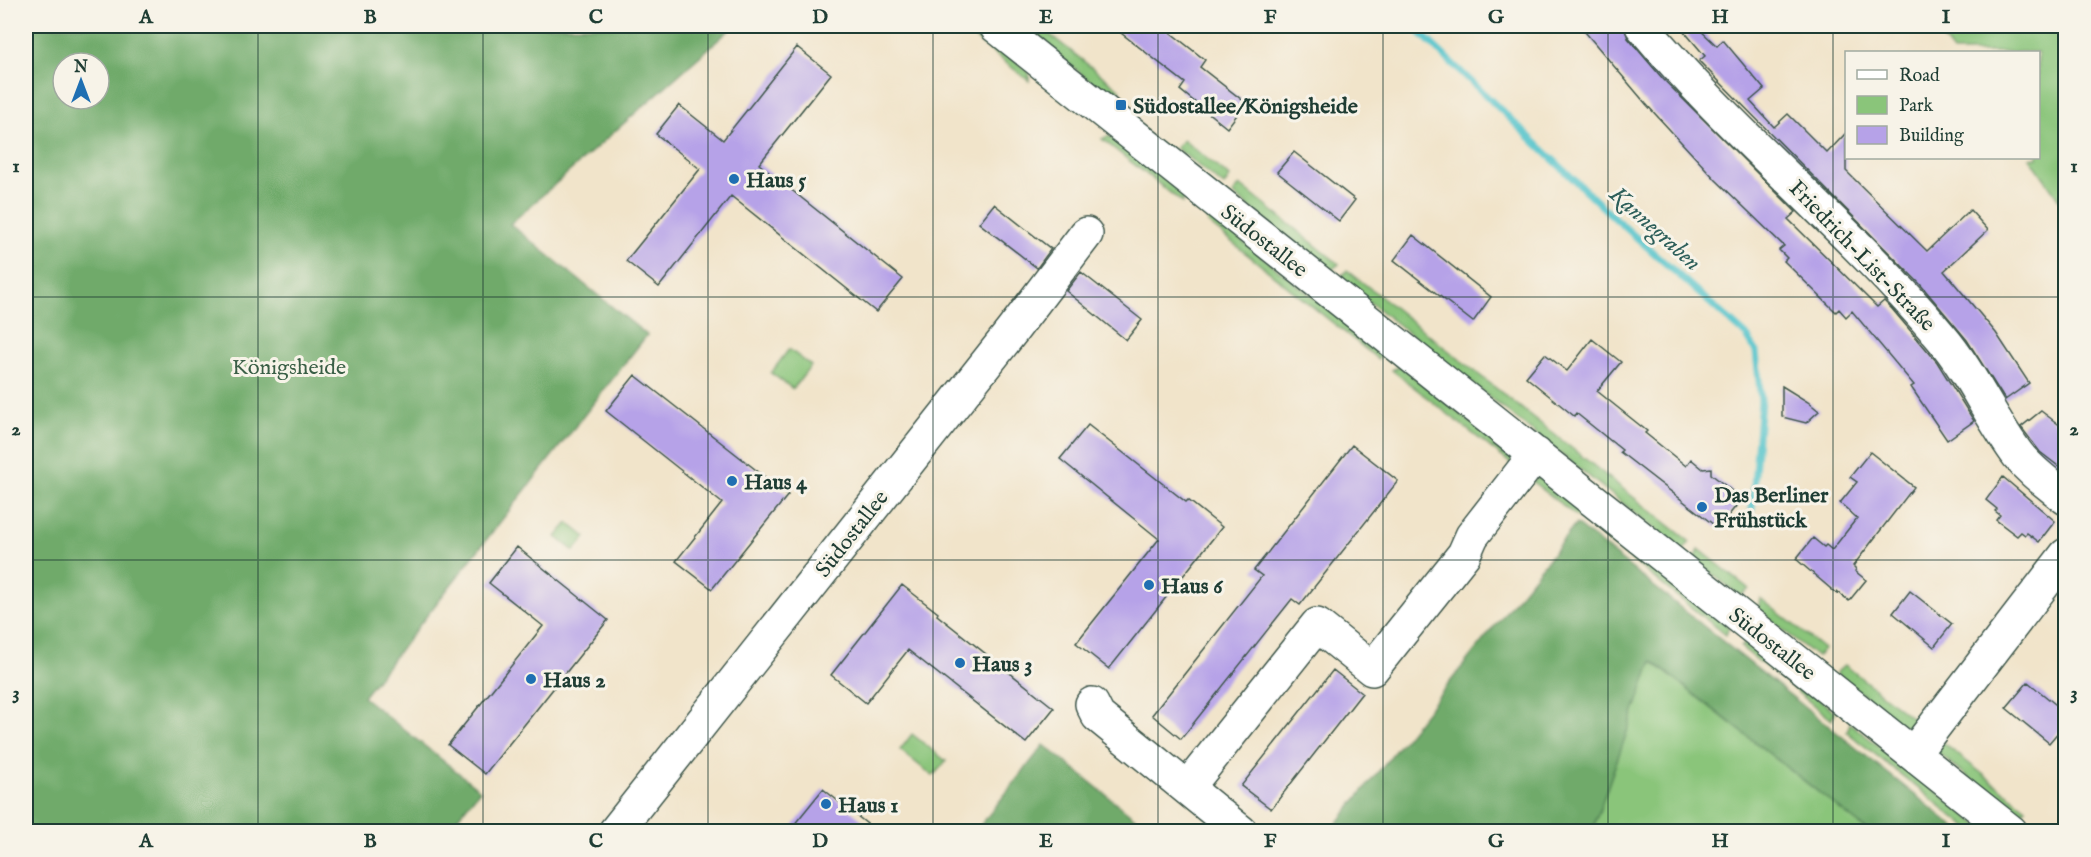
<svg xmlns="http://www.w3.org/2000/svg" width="2091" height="857" viewBox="0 0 2091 857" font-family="'IM FELL English',serif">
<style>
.green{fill:#8ac57a;stroke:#548157;stroke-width:1.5}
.forest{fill:#6faa6a;stroke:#47744f;stroke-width:1.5;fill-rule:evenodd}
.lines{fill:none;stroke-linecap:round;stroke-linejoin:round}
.stream{stroke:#57c5cc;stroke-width:7}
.building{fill:#b6a2e8}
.minor-casing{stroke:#3e564a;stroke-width:36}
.minor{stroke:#fff;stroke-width:33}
.grid{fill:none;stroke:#1f3d34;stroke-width:1.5;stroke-opacity:0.55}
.poi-dot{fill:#1f6fb2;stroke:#f7f3e8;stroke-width:2}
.labels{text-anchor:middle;stroke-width:6;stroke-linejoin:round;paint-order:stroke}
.poi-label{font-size:22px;font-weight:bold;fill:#1f3d34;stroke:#f7f3e8;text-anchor:start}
.street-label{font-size:22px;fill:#1f3d34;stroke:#f7f3e8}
.park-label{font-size:22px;fill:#3a5f46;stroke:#f7f3e8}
.water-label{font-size:24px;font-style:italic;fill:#2d5f5a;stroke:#f7f3e8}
.neatline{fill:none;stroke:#1f3d34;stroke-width:2}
.grid-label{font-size:20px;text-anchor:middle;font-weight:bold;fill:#1f3d34}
</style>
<rect width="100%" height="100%" fill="#f7f3e8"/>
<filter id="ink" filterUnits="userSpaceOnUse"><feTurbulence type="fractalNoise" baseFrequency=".0167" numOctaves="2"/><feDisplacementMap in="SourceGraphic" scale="12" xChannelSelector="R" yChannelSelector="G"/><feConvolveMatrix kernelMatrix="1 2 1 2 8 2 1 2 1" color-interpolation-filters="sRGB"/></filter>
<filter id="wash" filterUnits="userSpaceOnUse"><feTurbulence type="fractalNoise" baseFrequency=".008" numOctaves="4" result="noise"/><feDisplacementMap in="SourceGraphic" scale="24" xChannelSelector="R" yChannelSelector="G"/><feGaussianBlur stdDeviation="1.35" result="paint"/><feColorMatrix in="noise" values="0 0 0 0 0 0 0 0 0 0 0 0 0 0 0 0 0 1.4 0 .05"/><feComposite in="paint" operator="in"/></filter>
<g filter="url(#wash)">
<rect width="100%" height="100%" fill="#f1e4ca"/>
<path class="green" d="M959,26H971L1029,72V81Z
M1021,26H1039L1120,90L1113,99Z
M1933,26H2065V208L2030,158H2038V52H1953Z
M1109,136L1184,195L1183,203L1102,139Z
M1183,140L1230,177L1224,186L1176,148Z
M1240,185L1339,264L1330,271L1233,194Z
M1208,214L1383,353L1378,359L1208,223Z
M1347,270L1690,542L1683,551L1343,281V275Z
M789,349L811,366L793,389L771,373Z
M1400,366L1515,458L1514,466L1392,370Z
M1539,477L1729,627L1726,635L1532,481Z
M568,523L586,537L574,551L556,537Z
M1699,549L1749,589L1740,596L1695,560Z
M1760,598L1824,649L1817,657L1758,610Z
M1747,642L1834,711L1832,720L1741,647Z
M1651,661L1868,831L1592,832Z
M1845,665L1922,726L1912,730L1907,729L1836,673Z
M1850,723L1986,831H1972L1847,732Z
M912,734L946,761L933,776L900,750Z
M1938,739L2026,808L2018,817L1938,753Z"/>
<path class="forest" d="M26,26H734L510,224L647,335L363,697L480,790L447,831H26ZM63,63H99V99H63Z
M1576,524L1960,831H1868L1652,661L1592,831H1331Z
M1044,745L1053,752L1151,831H976Z"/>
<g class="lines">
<path class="stream" d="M1413,26L1609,213L1747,336L1756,351L1761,401L1752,509"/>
</g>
<g id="blocks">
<path class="building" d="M1112,26H1162L1205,60L1200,67L1246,103L1227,128L1180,90L1185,83Z
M1580,26H1624L1628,38L1663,79L1796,212L1788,219L1877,307L1884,301L1892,309L1937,362L1974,421L1947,440L1911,387L1914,385L1852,311L1846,317L1839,309L1836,312L1784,261L1787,258L1779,250L1784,246L1716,180L1646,104Z
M1687,26H1696L1717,46L1723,40L1764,89L1750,101L1774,127L1788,114L1827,153L1846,133V171L1927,251L1970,210L1988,230L1944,271L1996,333L2029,383L2005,400L1967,340L1920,284L1699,61L1705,56L1683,30Z
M797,47L831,74L759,164L903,279L876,312L731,196L659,287L626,261L700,169L656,134L679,105L723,140Z
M1294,152L1355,200L1339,221L1277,172Z
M994,204L1051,249L1037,268L979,223Z
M1413,235L1491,297L1473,322L1394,260Z
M1081,272L1142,320L1126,340L1066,291Z
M1592,339L1621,362L1597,391L1647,431L1645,433L1686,466L1691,459L1703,469L1711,468V474L1732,491L1727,497L1737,505L1718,528L1620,452L1622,450L1576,413L1574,416L1526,377L1545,354L1567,371Z
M635,375L788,495L712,589L676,561L722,503L606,411Z
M1782,386L1808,402L1819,411L1806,423L1782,417Z
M2041,411L2066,430V472L2040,452L2021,427Z
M1088,425L1186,502L1188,500L1222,527L1109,669L1076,643L1159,539L1060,459Z
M1352,445L1398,481L1300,605L1292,599L1181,739L1152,715L1262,576L1254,570Z
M1870,452L1914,487L1853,566L1856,569L1855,571L1866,580L1849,601L1838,592L1837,594L1796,559L1813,538L1824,547L1826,545L1832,550L1857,518L1840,503L1857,482L1850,477Z
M2003,477L2055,521L2039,542L2027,533L2025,535L2021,532L2017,536L1996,520L2000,515L1995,511L1997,509L1986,500Z
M517,547L608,620L485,774L448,745L543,626L489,583Z
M902,585L938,613L937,615L1054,708L1026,743L908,650L866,703L831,675Z
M1910,591L1952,624L1934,647L1893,613Z
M1333,670L1362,693L1271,809L1241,786Z
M2028,682L2066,713V723L2049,743L2006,708Z
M823,789L876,831H789Z"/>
</g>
</g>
<g filter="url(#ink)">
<use href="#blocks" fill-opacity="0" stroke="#3e564a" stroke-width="1.5"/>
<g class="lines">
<defs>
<path id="minor" d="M996,26L2011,832
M1642,26C1734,136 1849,227 1941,337C1971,372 1991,419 2018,455C2031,472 2049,484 2066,498
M1092,704L1098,716L1241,832
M1913,754L2066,555
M1187,788L1317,625L1372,669L1464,554L1472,536L1536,454
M615,832L1012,331L1086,234"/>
</defs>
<use href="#minor" class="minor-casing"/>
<use href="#minor" class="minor"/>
</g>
</g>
<path class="grid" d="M258,26V832M483,26V832M708,26V832M933,26V832M1158,26V832M1383,26V832M1608,26V832M1833,26V832M26,297H2066M26,560H2066"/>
<g class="poi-dot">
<rect x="1115" y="99" width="12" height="12" rx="3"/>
<circle cx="734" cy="179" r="6"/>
<circle cx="732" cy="481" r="6"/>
<circle cx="1702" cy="507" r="6"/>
<circle cx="1149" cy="585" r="6"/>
<circle cx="960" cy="663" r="6"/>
<circle cx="531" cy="679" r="6"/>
<circle cx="826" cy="804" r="6"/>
</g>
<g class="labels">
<g class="poi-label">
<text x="1133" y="113">Südostallee/Königsheide</text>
<text x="746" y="187">Haus 5</text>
<text x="744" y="489">Haus 4</text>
<text x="1714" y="502">Das Berliner<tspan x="1714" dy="25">Frühstück</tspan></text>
<text x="1161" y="593">Haus 6</text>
<text x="972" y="671">Haus 3</text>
<text x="543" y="687">Haus 2</text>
<text x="838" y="812">Haus 1</text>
</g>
<g class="street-label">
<text transform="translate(1265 240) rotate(38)" y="8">Südostallee</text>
<text transform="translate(1863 255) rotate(46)" y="8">Friedrich-List-Straße</text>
<text transform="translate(851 533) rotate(-52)" y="8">Südostallee</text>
<text transform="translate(1773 643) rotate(38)" y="8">Südostallee</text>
</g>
<g class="park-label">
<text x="289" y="374">Königsheide</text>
</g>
<g class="water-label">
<text transform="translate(1656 228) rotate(42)" y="8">Kannegraben</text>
</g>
</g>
<rect width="2091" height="857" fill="none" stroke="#f7f3e8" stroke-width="66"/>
<rect x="1845" y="51" width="195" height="108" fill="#f7f3e8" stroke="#a1aaa0" stroke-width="1.5"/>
<rect x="1857" y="70" width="30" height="9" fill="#ffffff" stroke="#a1aaa0" stroke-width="1.5"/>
<text x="1899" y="81" font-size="18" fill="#1f3d34">Road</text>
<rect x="1857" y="96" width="30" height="18" fill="#8ac57a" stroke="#a1aaa0" stroke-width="1.5"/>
<text x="1899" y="111" font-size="18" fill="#1f3d34">Park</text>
<rect x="1857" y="126" width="30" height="18" fill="#b6a2e8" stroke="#a1aaa0" stroke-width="1.5"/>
<text x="1899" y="141" font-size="18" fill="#1f3d34">Building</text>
<g transform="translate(81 81)"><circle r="28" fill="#f7f3e8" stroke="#a1aaa0" stroke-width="1.5"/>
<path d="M0-4.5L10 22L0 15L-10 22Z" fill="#1f6fb2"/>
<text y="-9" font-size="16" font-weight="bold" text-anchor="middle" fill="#1f3d34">N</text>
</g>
<rect x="33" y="33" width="2025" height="791" class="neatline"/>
<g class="grid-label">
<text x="146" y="23">A</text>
<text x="370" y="23">B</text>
<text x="596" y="23">C</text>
<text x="820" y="23">D</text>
<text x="1046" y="23">E</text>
<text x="1270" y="23">F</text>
<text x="1496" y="23">G</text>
<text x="1720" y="23">H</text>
<text x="1946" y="23">I</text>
<text x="16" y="172">1</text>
<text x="2074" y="172">1</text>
<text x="16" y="435">2</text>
<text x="2074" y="435">2</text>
<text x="16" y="699">3</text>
<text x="2074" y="699">3</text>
<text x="146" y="847">A</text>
<text x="370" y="847">B</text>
<text x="596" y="847">C</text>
<text x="820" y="847">D</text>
<text x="1046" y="847">E</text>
<text x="1270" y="847">F</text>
<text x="1496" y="847">G</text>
<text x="1720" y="847">H</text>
<text x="1946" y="847">I</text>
</g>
</svg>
